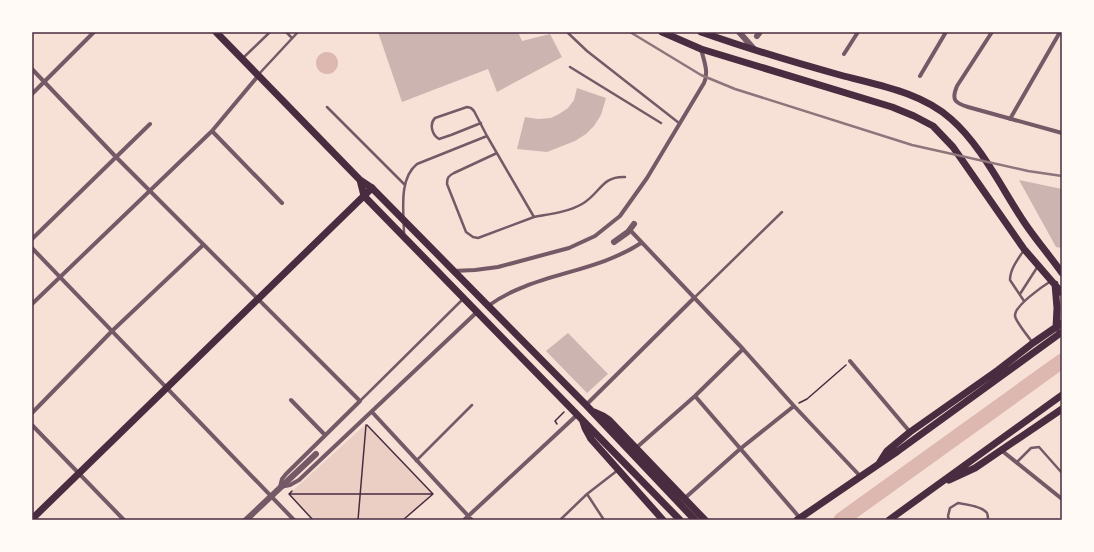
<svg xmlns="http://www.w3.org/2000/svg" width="1094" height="552" viewBox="0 0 1094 552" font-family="'Work Sans',sans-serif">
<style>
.green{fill:#ebcfc5}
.water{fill:#dcb8b0}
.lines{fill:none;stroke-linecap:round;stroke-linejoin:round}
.river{stroke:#dcb8b0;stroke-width:15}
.building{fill:#ccb4b1}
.path{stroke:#4a2c40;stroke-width:1.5}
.service{stroke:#755966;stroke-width:2.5}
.minor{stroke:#755966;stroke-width:4}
.tertiary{stroke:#755966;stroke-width:6}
.secondary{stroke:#4a2c40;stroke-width:7}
.primary{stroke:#4a2c40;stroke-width:7}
.rail{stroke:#8f747c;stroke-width:2.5}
.neatline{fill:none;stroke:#4a2c40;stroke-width:1.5}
</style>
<rect width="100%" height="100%" fill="#f7e1d7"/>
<path class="green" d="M366,424L433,494L403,520H313L289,494Z"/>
<path class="water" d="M316 63a11 11 0 1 1 22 0a11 11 0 1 1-22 0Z"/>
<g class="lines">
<path class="river" d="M841,520L1062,361"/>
</g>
<path class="building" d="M378,32H518L522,41L550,34L562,57L497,92L488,69L402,102Z
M577,88L606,98L601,115L594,126L586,134L575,141L547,152L517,149L525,117L538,119L551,118L559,114L568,108L574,100Z
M1019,180L1062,189V248L1056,247Z
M568,333L608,374L587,393L546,351Z"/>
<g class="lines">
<path class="path" d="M799,403L807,399L846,365
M557,424L555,421L564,412
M367,425L433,494L403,520
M292,491L289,494L313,520
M289,494H433
M358,520L366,425"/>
<path class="service" d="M286,32L292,38
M567,32L587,51L679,123
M243,58L270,32
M570,67L661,123
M258,75L298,32
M327,107L405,185
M487,136L534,217C550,214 568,212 582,204C601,193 601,176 625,177
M497,153L454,173C448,176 447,178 447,184L466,232L473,237L478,238L534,217
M404,235C404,213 398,179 417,164L487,136L474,111L471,108L467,107L435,118C429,124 432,135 439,139L451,135L481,123
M1024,250C1018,259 1010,269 1010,280L1024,301
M1020,294L1038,266
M694,298L782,212
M1032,342C1028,336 1016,322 1015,316C1014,306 1043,286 1051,281
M360,401L463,299
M416,461L472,405
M1017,462L1031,448L1039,447L1062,473
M587,494L604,520
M560,520L587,494L618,470
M949,520L948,516L950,508L958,503C965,504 983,507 987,513C988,515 988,518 988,520"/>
<path class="minor" d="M992,32L957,86C951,100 955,103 968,107L1062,133
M844,54L858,32
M32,69L116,157L360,401L286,474L282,479L280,487L290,485L299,480L477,312
M920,76L946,32
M32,94L94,32
M1010,119L1060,32
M212,131L282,203
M630,230L743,349L794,406L861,477
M32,239L150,124
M32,248L294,520
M453,271L475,270L498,267L569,248L595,236L620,216L647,178L704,83C709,72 704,61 701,49
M32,304L212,131L258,76
M488,306C533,273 594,274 641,243
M850,361L910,432
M695,396L800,518
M291,400L325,435
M586,405L694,298
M372,412L472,520
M32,413L112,331L203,245
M32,425L124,520
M636,448L695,396L743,349
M1001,450L1062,499
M685,498L740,449L794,406
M464,520L577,415"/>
<path class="tertiary" d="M739,32L754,49
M757,36L760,32
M614,242L628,232L634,224
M246,520L316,454"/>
<path class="secondary" d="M32,519L372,188"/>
<path class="primary" d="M216,32L360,180L372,188L586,405L695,520
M662,32L701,49L892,107L914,116L933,126L953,147L1024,249L1062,293
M701,32C746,48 793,62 840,75C877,85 921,92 951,119C981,145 1002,189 1024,222C1036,240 1050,256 1062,273
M360,180L364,196L680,520
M1055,284L1057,308L1056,328
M594,412L603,416L609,420L705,520
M583,422L585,428L591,439L663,520
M880,462L887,451L910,432L998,370L1033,343L1062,323
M949,480L975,468L1062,409
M797,520L898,451L1062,332
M889,520L1062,395"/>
<path class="rail" d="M630,32L701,75L735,89L912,145L1028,171L1062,176"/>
</g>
<rect width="1094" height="552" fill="none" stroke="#fffaf5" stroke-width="66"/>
<rect x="33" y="33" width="1028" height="486" class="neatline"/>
</svg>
